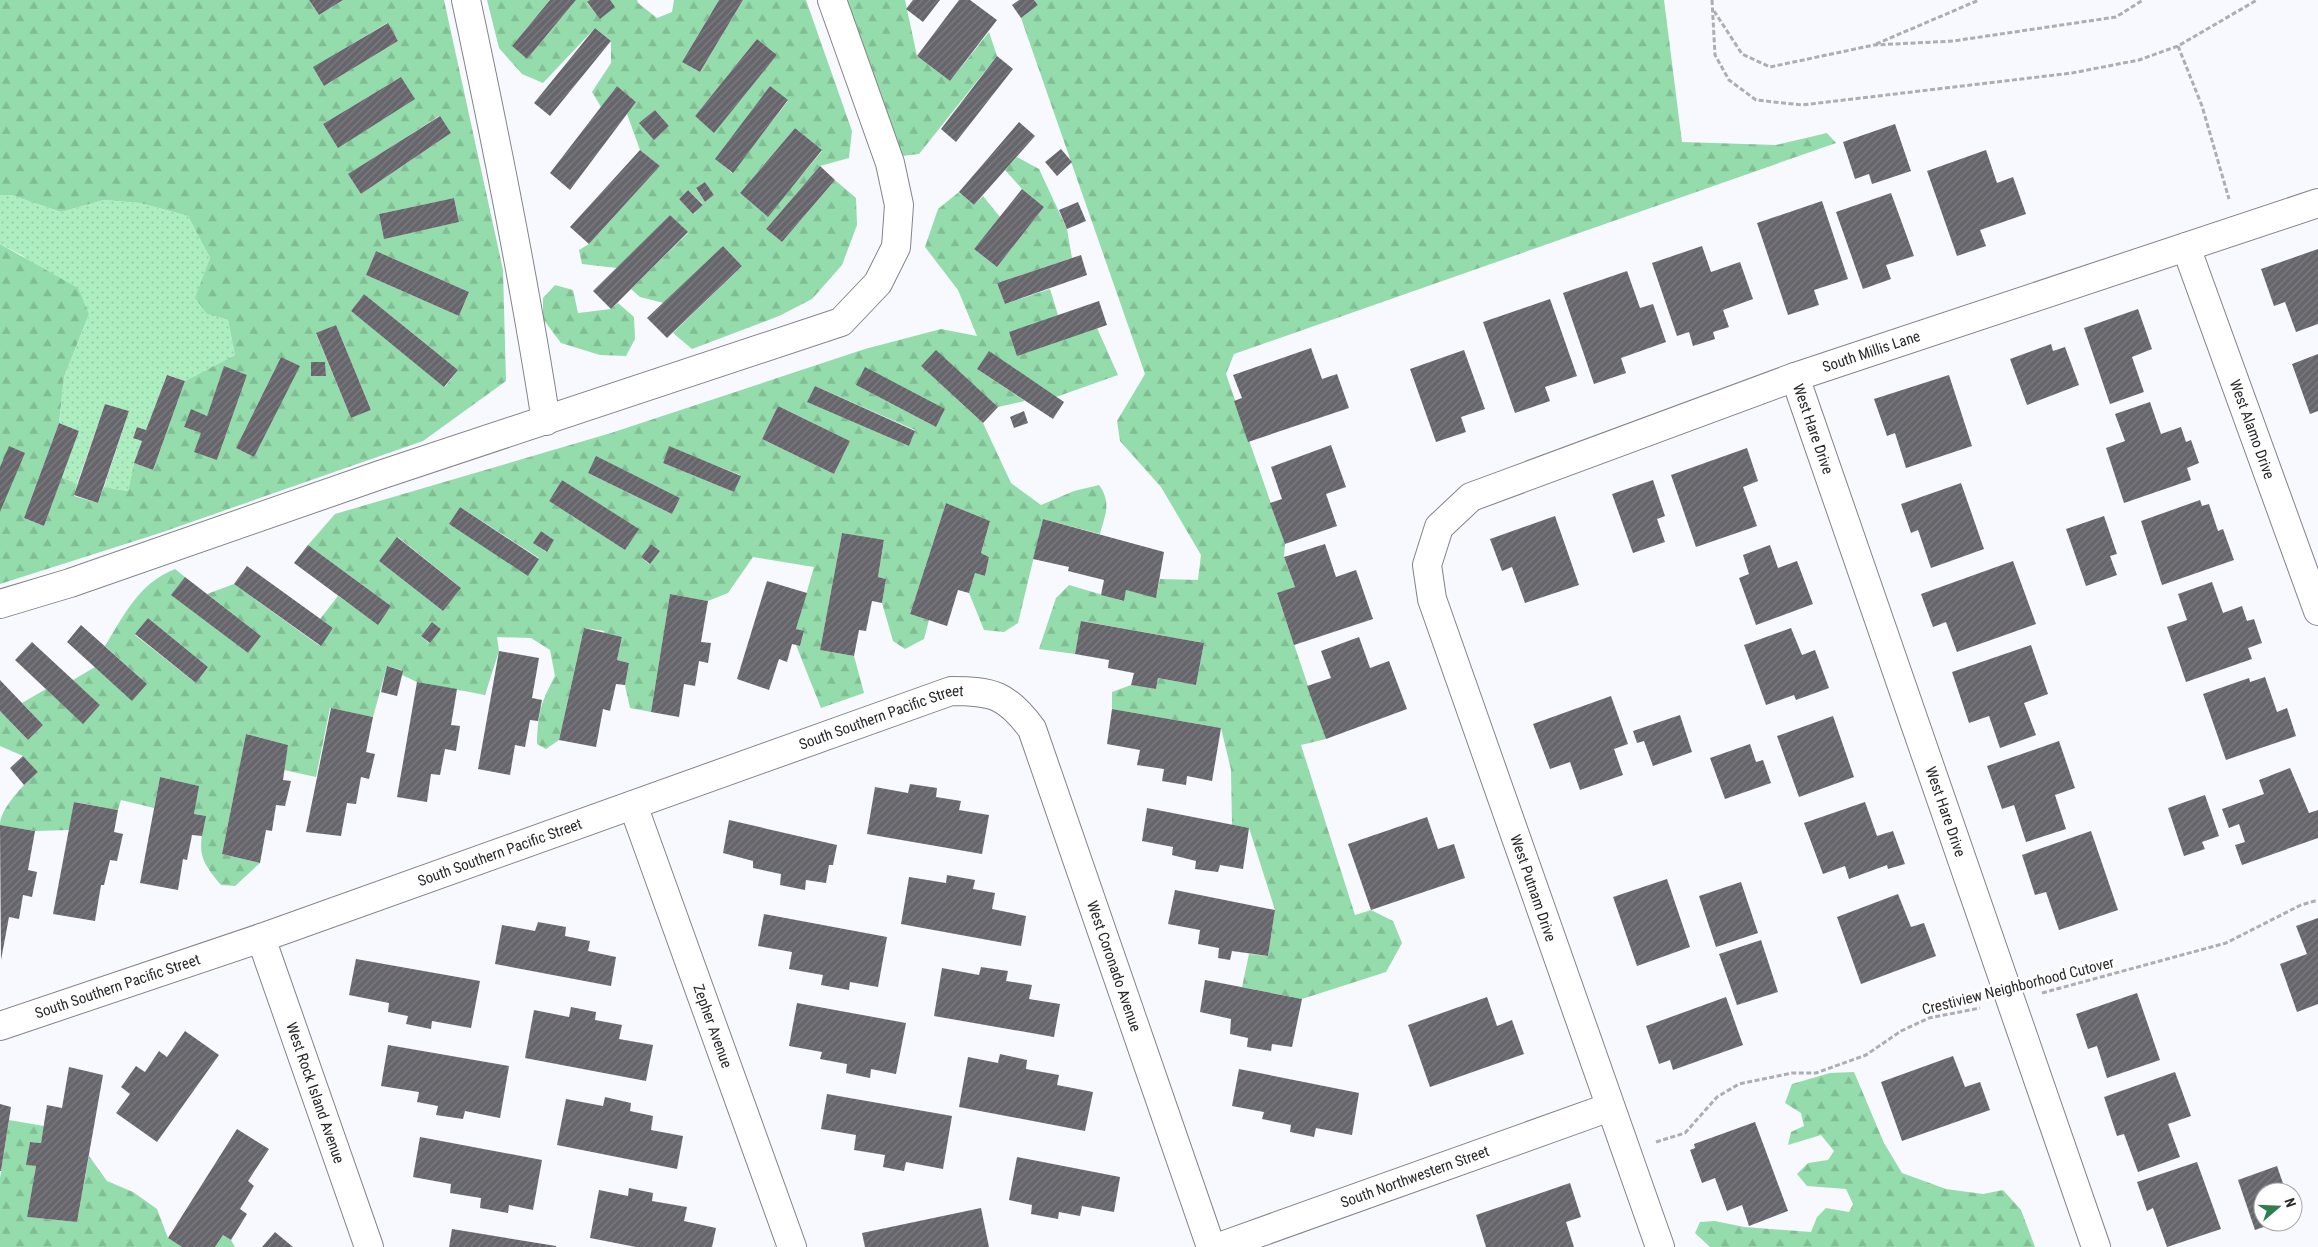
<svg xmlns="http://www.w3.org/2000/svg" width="2318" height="1247" viewBox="0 0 2318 1247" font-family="'Roboto Condensed',sans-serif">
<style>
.green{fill:url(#green-dots)}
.forest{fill:url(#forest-firs);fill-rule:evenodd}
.building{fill:url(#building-hatch)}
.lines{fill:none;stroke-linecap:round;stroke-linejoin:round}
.minor-casing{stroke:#83838b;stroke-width:30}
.path{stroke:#adadb3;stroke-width:3;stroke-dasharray:5 2.5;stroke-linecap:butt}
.minor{stroke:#fff;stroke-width:28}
.labels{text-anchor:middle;stroke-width:5;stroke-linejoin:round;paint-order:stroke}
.street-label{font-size:15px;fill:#29292c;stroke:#fff}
</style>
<defs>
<pattern id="green-dots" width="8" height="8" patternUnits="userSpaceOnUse" patternTransform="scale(1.25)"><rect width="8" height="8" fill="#adeec1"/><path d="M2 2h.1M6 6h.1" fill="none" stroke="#95cca6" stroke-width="1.8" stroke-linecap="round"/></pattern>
<pattern id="forest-firs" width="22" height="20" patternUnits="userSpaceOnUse" patternTransform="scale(1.25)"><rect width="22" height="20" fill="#94dcab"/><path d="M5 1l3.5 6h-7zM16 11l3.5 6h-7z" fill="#80bd93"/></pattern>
<pattern id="building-hatch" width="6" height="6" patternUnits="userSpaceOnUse" patternTransform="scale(1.25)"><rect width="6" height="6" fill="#65656b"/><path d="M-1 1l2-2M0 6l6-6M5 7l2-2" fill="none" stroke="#7c7c80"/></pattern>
</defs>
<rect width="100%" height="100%" fill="#f8f8ff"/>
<path class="green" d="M0,195H11L61,212L104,200L140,203L188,216L210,258L205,273L207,314L228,320L235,355L185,381L167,375L146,430L137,427L133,437L142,441L134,463L128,491L104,487L129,411L105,404L77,484L62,477L79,431L59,423L64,377L89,314L23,256L0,244Z"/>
<path class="forest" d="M0,0H309L319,15L343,0H444L503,270L506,381L423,441L160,533L0,584V244L78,288L89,314L64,377L59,423L24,518L44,526L62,477L77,484L74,496L98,503L104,487L128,491L134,463L153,470L185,381L235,355L228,320L207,314L195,298L210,258L188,216L140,203L104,200L61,212L11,195H0ZM387,23L398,41L324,86L314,67ZM401,77L338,147L323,124ZM439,116L451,133L361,194L349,174ZM454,198L459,222L384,238L379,214ZM376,251L469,292L459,316L366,275ZM364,294L458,370L445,387L351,311ZM336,325L371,410L351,418L316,334ZM281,357L299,366L254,457L236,448ZM311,362H325L326,375L312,376ZM224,367L247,375L217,460L201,433L184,427L191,410L207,416Z
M487,0H550L512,46L527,59L576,0H590L587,3L600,18L610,0H637L638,3L657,18L672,12L674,0H719L682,62L700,72L743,0H806L852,131L849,158L820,166L766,229L782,242L835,180L856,198L857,225L842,265L812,299L779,316L692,349L673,333L742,266L723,246L664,303L640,297L631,289L688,233L670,215L617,268L582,264L579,250L589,244L660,166L640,150L627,114L636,102L617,86L601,107L592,92L611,63V41L595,28L543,83L522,74L499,48ZM757,39L777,55L714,132L695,116ZM770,86L788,101L732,173L716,159ZM655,110L669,126L654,139L640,123ZM795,128L822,151L768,216L740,193ZM705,182L714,195L705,202L696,189ZM688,190L703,204L694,214L679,199Z
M844,0H905L917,56L950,81L989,32L997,56L919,154L893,157Z
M1034,0H1664L1682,142L1776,145L1827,133L1836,143L1234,354L1226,374L1285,544L1284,557L1295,587L1277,594L1326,739L1301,745L1355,915L1371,910L1393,921L1402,943L1386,972L1302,999L1242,987L1249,954L1268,956L1275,910L1249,828L1232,825L1231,770L1221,728L1112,709V692L1131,685L1156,689L1158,678L1196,685L1204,643L1082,621L1075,654L1039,649L1056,598L1069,585L1123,601L1126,590L1156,597L1160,579L1198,580L1201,555L1161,487L1120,441L1117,421L1145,374L1021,18L1038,5Z
M1017,157L1039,169L1067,229L1072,258L997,283L1005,304L1050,289L1058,315L1097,328L1118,375L1056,397L989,352L977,369L1025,401L998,407L936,351L921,366L983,423L1011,483L1041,505L1074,491L1099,485C1112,503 1105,515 1100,534L1043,519L1018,623L1004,632L984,630L969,593L975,573L985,576L989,557L981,553L990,521L946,503L910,614L929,620L924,639L905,649L893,641L882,603L886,579L878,577L884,541L842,533L820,650L854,656L864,693L821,708L796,645L800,646L804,632L796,629L814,567L753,557L728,593L708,601L670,594L651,712L630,708L625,685L629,663L617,660L622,637L604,634V631L584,628L559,740L546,749L537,744C538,713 540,704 555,676L550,650L531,638L497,637L499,651L485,695L417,682L402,675V670L387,666L373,717L330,708L316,777L284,770L288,745L246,734L222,854L260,863L235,886L221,885C197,857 199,851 205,816L194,814L198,786L160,777L154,808L121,800L118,810L75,802L69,830L35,831L0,825C0,808 25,783 38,772L23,756L0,746V711L28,740L43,725L22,703L46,689L83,723L100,705L73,680L95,667L132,700L147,684L105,646C125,614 138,584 175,569L185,577L172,595L248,653L261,636L207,594L234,584L320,646L333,628L320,619L338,596L378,624L391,606L308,545L335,514L611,433L865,349L941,329L977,336L958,290L925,247L938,209L959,192L974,205L983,196L1000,217L974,249L997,267L1044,207L1022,189L1005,170ZM856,385L945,409L936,427ZM815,386L915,430L909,446L808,402ZM778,406L850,441L834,474L762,439ZM669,447L740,475L734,492L663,463ZM597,457L680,498L672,514L588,473ZM562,480L638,529L625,550L549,501ZM460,507L539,558L528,575L449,524ZM541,531L554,540L546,552L534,543ZM398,537L460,587L443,611L379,561ZM651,544L660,551L649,564L641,557ZM148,618L208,667L196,683L135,635ZM432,622L441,629L429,643L421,636Z
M555,285L573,290L578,313L611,309L618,303L634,317L635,339L626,356L600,355L561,343L543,319V298Z
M1854,1072L1884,1143L1902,1173L1946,1189L1983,1194L2003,1190L2021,1210L2035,1247H1710L1695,1233L1700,1222L1715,1221L1744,1227L1811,1232L1817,1217L1826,1208L1849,1212L1853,1204L1846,1189L1807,1186L1797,1174L1808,1163L1828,1160L1834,1151L1821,1135L1788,1145L1791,1132L1804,1126L1801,1113L1785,1103L1792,1084L1830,1073Z
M9,1120L44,1126L41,1143L30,1142L27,1165L36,1166L27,1217L77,1222L89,1156L107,1181L133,1192L157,1209L168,1238L182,1247H0V1178Z
M223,1235L231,1240L235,1247H215Z"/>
<path class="building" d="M309,0H343L319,15Z
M550,0H576L527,59L512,46Z
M590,0H610L615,7L600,19L587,2Z
M719,0H743L700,72L682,62Z
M913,0H940L923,22L906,9Z
M959,0H970L997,20L950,81L917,56Z
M1019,0H1034L1038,5L1021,18L1012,5Z
M388,23L398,41L324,86L313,67Z
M595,28L611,41L550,116L534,103Z
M757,39L777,55L714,133L695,116Z
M997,56L1013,69L956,142L941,129Z
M401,77L415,99L338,148L323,124Z
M617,86L636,102L570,190L550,173Z
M770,86L788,100L733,173L715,159Z
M655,110L669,126L654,140L639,123Z
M440,116L451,133L361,194L348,174Z
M1019,122L1035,136L974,205L959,192Z
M1895,124L1911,171L1872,184L1869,174L1855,179L1843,142Z
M795,128L822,150L768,217L740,193Z
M1061,149L1072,162L1057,176L1045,162Z
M640,150L660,166L589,244L570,227Z
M1986,150L1997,183L2013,177L2026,214L1980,230L1986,246L1957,256L1927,171Z
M820,166L835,180L782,242L766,229Z
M705,182L714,195L705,202L696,188Z
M1022,189L1044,207L997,267L974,249Z
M688,190L703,205L693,214L679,199Z
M1891,193L1914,256L1886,265L1891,279L1863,289L1836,212Z
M454,198L459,222L384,239L379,214Z
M1822,201L1848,279L1814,290L1819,305L1788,315L1757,223Z
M1078,202L1086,221L1067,229L1059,210Z
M670,215L688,232L611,309L593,291Z
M723,246L742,266L667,338L647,318Z
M1702,246L1711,272L1740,262L1753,299L1723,310L1729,327L1713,332L1715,339L1693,346L1689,332L1677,336L1652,263Z
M2318,249V324L2296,332L2285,302L2274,306L2261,269Z
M376,251L469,292L459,316L366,275Z
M1081,255L1087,275L1005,304L997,283Z
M1627,271L1640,308L1653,304L1666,342L1621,358L1626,373L1594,384L1563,293Z
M364,294L458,370L444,387L351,311Z
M1550,299L1577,376L1545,387L1550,401L1515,413L1483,322Z
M1099,301L1107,325L1017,356L1009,332Z
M2138,309L2152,349L2132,357L2144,392L2110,404L2084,328Z
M336,325L371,410L351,418L316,333Z
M2051,344L2053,351L2065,347L2079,385L2027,405L2010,359Z
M1311,348L1322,379L1337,374L1349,408L1248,442L1234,401L1242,398L1233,375Z
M936,350L998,407L983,423L921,366Z
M1464,350L1485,409L1461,417L1466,432L1436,442L1410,369Z
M989,351L1064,402L1053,419L977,369Z
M2318,354V411L2310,414L2292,364Z
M281,357L300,366L254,457L236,448Z
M311,362H325L326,376H311Z
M224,366L247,375L217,460L194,452L201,433L184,427L191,409L207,416Z
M865,367L945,409L936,427L856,385Z
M167,375L185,381L153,470L134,463L142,441L133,438L137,427L146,430Z
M1949,375L1972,446L1906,468L1895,433L1887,436L1874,399Z
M815,386L915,431L909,446L807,402Z
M2150,402L2161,434L2181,427L2186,442L2191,440L2199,463L2187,468L2191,480L2124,503L2106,448L2125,441L2115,414Z
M105,404L129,411L98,503L74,495Z
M778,406L850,441L834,474L762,439Z
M1024,411L1028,423L1014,428L1010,417Z
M59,423L79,431L44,526L24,518Z
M1331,445L1346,487L1326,494L1337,526L1285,544L1270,503L1282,499L1271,467Z
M9,446L25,453L0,512V467Z
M669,446L741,476L734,492L663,463Z
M1747,448L1758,481L1743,487L1757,526L1696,547L1671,475Z
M596,456L680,498L672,514L588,473Z
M562,480L639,529L625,550L549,501Z
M1653,480L1665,516L1657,519L1665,542L1633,553L1612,494Z
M1961,483L1984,549L1931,568L1918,530L1911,533L1901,504Z
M2200,500L2202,506L2209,504L2218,531L2223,529L2234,560L2162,585L2141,521Z
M946,503L990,521L981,553L989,557L985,576L975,573L969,593L958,590L947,626L910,614Z
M460,507L539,559L528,576L449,524Z
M1555,516L1579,585L1525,603L1512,567L1502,571L1490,539Z
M2104,516L2117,554L2110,556L2117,575L2086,586L2066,529Z
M1043,519L1164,552L1156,598L1126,590L1124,601L1101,595L1104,580L1068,571L1069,567L1033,559Z
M541,531L554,540L547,552L533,543Z
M842,533L884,540L878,577L886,579L882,603L872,601L866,631L859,630L854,656L820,650Z
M397,537L461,588L443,611L379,561Z
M651,544L660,551L650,564L641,557Z
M1325,544L1336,577L1356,570L1373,619L1294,645L1277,593L1295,587L1284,557Z
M308,545L391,606L378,625L294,563Z
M1770,545L1778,568L1797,561L1813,604L1756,625L1739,578L1749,574L1743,555Z
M2013,561L2036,624L1957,652L1946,622L1933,627L1921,594Z
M247,566L333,628L321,646L234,584Z
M185,577L261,636L248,653L171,595Z
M767,581L807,593L796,629L804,631L800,646L792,644L787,662L779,659L769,690L737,679Z
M2212,582L2223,613L2242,606L2247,621L2254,619L2262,643L2248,648L2252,659L2186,682L2167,627L2187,620L2178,594Z
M670,594L708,601L701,642L711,643L708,663L699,661L695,686L684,684L679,717L651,712Z
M148,618L208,667L196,683L135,634Z
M1081,621L1204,643L1196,685L1158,678L1156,689L1131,685L1134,673L1108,668L1109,660L1075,654Z
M432,622L441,629L430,643L421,636Z
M81,625L147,684L132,701L67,642Z
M584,628L622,637L617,660L629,663L625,685L616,684L610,711L603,709L596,747L559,740Z
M1791,628L1802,655L1815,650L1829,688L1796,700L1794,695L1766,705L1744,645Z
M1359,637L1370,668L1389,661L1407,709L1326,739L1307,686L1331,678L1321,651Z
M32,642L100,705L83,724L15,660Z
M2031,645L2048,694L2024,703L2036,735L2000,748L1989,716L1969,723L1952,672Z
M499,651L539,658L532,698L542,700L538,721L530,720L525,747L515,745L510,775L478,769Z
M387,666L403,671L397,696L381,692Z
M2265,677L2277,712L2287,708L2296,736L2226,760L2203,694L2249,678L2250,682Z
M0,680L43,725L28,740L0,711Z
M417,682L457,689L451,725L460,726L456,751L445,749L440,775L431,774L427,802L397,797Z
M1611,696L1628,744L1614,749L1623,775L1580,790L1570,762L1550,769L1533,724Z
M331,708L373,717L366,752L375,754L369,779L361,777L356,804L347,803L341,836L306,832Z
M1112,709L1221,728L1212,781L1187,776L1186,785L1162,781L1164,769L1137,765L1140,750L1107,744Z
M1680,715L1692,752L1653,766L1644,741L1637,743L1633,731Z
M1833,716L1854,777L1799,797L1777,736Z
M246,734L288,745L283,780L291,781L285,806L276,805L272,831L266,830L260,863L222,854Z
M2059,741L2075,788L2055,795L2066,829L2026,842L2014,805L2002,809L1987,766Z
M1750,744L1756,762L1763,760L1771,783L1725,799L1710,758Z
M23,756L38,772L24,785L10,768Z
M2290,768L2309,813L2318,810V838L2242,865L2235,845L2245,842L2239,824L2229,828L2222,809L2264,794L2259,780Z
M160,777L199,786L194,814L206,816L202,836L192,835L187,860L183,859L178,890L140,883Z
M910,784L937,788L936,797L961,801L959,810L989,815L982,854L867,834L875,787L908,793Z
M2205,795L2219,836L2202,842L2205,849L2184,856L2168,808Z
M74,802L118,810L114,832L123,834L117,861L110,860L104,885H101L95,921L53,914Z
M1865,802L1877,836L1893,831L1905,864L1888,869L1887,865L1849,879L1845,866L1823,874L1804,823Z
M1147,808L1249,828L1243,869L1220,865L1218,872L1195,869L1196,861L1172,855L1173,847L1142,841Z
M1427,817L1438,849L1454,844L1465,878L1371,910L1348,844Z
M729,820L837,845L833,865H829L826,883L806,880L805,890L780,885L781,874L753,868V861L723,853Z
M0,825L35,831L28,870L37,872L32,897L23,895L19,919L9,917L1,960Z
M2091,831L2118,910L2059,930L2046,892L2035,895L2022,855Z
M947,875L975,880L973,889L995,893L992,909L1026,916L1021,946L901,924L909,877L946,883Z
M1667,879L1690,947L1637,966L1613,897Z
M1741,882L1758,933L1716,947L1699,896Z
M1175,890L1275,910L1268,956L1232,951L1230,960L1218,958L1219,948L1198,944L1200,930L1168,924Z
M1898,894L1911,927L1924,923L1936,956L1861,984L1837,917Z
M764,914L887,937L878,987L850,982L849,990L821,985L823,975L789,969L792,952L758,946Z
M2318,918V1004L2297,1012L2280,964L2307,954L2296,926Z
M538,922L566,927L565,936L590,941L588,951L616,957L611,986L495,964L502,925L535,931Z
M1761,940L1778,992L1737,1005L1719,954Z
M356,959L480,981L471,1028L432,1021L431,1029L406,1024L408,1016L388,1012L389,1003L349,995Z
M981,967L1008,971L1006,981L1032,985L1029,999L1060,1004L1054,1037L934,1016L942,968L979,975Z
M1205,980L1302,999L1292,1047L1272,1044L1271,1051L1247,1047L1248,1038L1230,1034L1231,1019L1200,1012Z
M2137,993L2160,1060L2107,1078L2097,1046L2088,1049L2076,1014Z
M1487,997L1497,1026L1512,1020L1524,1054L1430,1087L1408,1025Z
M1726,997L1743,1045L1673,1070L1670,1060L1659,1064L1646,1026Z
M797,1003L906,1023L896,1074L871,1069L870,1078L846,1073L847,1064L820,1059L822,1052L789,1046Z
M571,1007L596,1012L595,1020L622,1025L619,1039L653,1045L646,1081L525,1058L534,1010L569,1017Z
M185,1031L219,1055L157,1142L116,1113L130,1094L121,1087L136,1066L145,1072L159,1051L167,1057Z
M388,1045L509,1066L500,1118L465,1111L463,1119L436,1115L438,1106L417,1102L419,1092L381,1086Z
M1000,1054L1027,1060L1026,1069L1059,1075L1057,1085L1093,1092L1085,1131L959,1107L968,1057L998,1063Z
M1953,1056L1965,1087L1980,1082L1990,1110L1902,1141L1881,1082Z
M69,1067L103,1075L77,1222L27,1217L36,1166L26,1165L30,1142L41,1143L47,1105L62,1108Z
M1239,1069L1359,1093L1352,1135L1316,1128L1314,1137L1290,1132L1291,1125L1262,1119L1264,1112L1232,1106Z
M2175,1072L2191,1116L2168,1124L2180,1157L2138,1172L2124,1134L2117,1136L2104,1097Z
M827,1094L952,1116L943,1169L906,1162L904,1171L883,1167L885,1155L854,1150L856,1135L821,1129Z
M605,1097L631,1103L630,1111L653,1116L651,1130L683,1136L677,1169L557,1145L566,1099L603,1106Z
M0,1104L11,1107L1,1171H0Z
M1755,1122L1788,1211L1749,1226L1742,1205L1727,1211L1715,1178L1702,1183L1690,1150L1695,1148L1694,1144Z
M237,1129L269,1149L248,1181L254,1186L240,1209L247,1214L231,1240L223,1235L215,1247H182L168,1238Z
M420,1137L542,1160L533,1210L509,1205L508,1213L480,1208L481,1198L450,1193L451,1184L413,1177Z
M1017,1157L1120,1177L1114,1212L1082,1206L1080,1216L1059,1212L1058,1219L1031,1214L1032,1205L1009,1200Z
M2197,1162L2221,1229L2167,1247L2153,1208L2147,1211L2137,1182Z
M2277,1166L2286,1192H2263V1222H2278L2255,1230L2238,1180Z
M1570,1183L1581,1217L1566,1222L1574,1247H1486L1476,1215Z
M629,1188L653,1193L652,1201L687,1207L684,1221L716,1228L712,1247H636L590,1238L599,1190L628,1196Z
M981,1208L989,1247H865L862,1233Z
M452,1229L556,1246V1247H449Z
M275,1232L293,1247H262Z"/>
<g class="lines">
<defs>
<g id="minor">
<path d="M466,0C496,140 524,279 546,421"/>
<path id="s1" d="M2186,247L2318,611"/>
<path id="s2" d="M1795,377L2096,1247"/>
<path d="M0,604L70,583L380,475L841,322L878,283L896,247L899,205L890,163L832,0"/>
<path id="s3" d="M633,805L792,1247"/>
<path id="s4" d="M261,938L369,1247"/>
<path id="s5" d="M0,1026L261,938L951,691C993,691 1007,695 1032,729L1211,1247"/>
<path id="s6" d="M1219,1247L1610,1107"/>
<path id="s7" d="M1660,1247L1432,599L1427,565L1439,527L1471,497L1795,377L2318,203"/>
</g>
</defs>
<use href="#minor" class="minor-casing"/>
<path class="path" d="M1712,0L1715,55L1729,80L1756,100L1802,105L2072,73L2139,60L2178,46L2257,0
M1714,11L1742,54L1770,67L1874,45L1953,41L2116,17L2143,0
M1876,44L1979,0
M2178,46L2202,106L2229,199
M2042,993L2226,943L2301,905L2318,900
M1656,1142L1685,1133L1717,1097L1739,1084L1792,1073H1816L1866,1055L1901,1031L1929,1018L1980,1008"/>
<use href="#minor" class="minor"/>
</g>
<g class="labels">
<g class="street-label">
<text dy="5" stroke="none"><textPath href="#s7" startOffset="1231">South Millis Lane</textPath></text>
<text dy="5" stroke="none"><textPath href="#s2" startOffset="55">West Hare Drive</textPath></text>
<text dy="5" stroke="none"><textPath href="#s1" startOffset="194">West Alamo Drive</textPath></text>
<text dy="5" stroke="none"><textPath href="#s5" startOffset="934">South Southern Pacific Street</textPath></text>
<text dy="5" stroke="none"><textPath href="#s2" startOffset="460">West Hare Drive</textPath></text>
<text dy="5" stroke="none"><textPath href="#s5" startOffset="529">South Southern Pacific Street</textPath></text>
<text transform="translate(1533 888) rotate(71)" y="5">West Putnam Drive</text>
<text dy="5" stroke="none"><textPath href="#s5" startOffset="1354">West Coronado Avenue</textPath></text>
<text transform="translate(2018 986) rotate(-14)" y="5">Crestiview Neighborhood Cutover</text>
<text dy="5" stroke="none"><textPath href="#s5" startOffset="124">South Southern Pacific Street</textPath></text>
<text dy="5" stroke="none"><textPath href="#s3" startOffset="235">Zepher Avenue</textPath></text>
<text dy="5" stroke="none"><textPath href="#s4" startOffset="164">West Rock Island Avenue</textPath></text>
<text dy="5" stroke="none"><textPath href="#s6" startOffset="208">South Northwestern Street</textPath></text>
</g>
</g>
<g transform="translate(2278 1207) rotate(71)"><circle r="24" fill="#ffffff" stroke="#a9a9ab"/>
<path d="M0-4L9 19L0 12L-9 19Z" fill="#2f7e4e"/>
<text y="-8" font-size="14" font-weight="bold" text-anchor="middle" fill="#29292c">N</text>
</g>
</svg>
